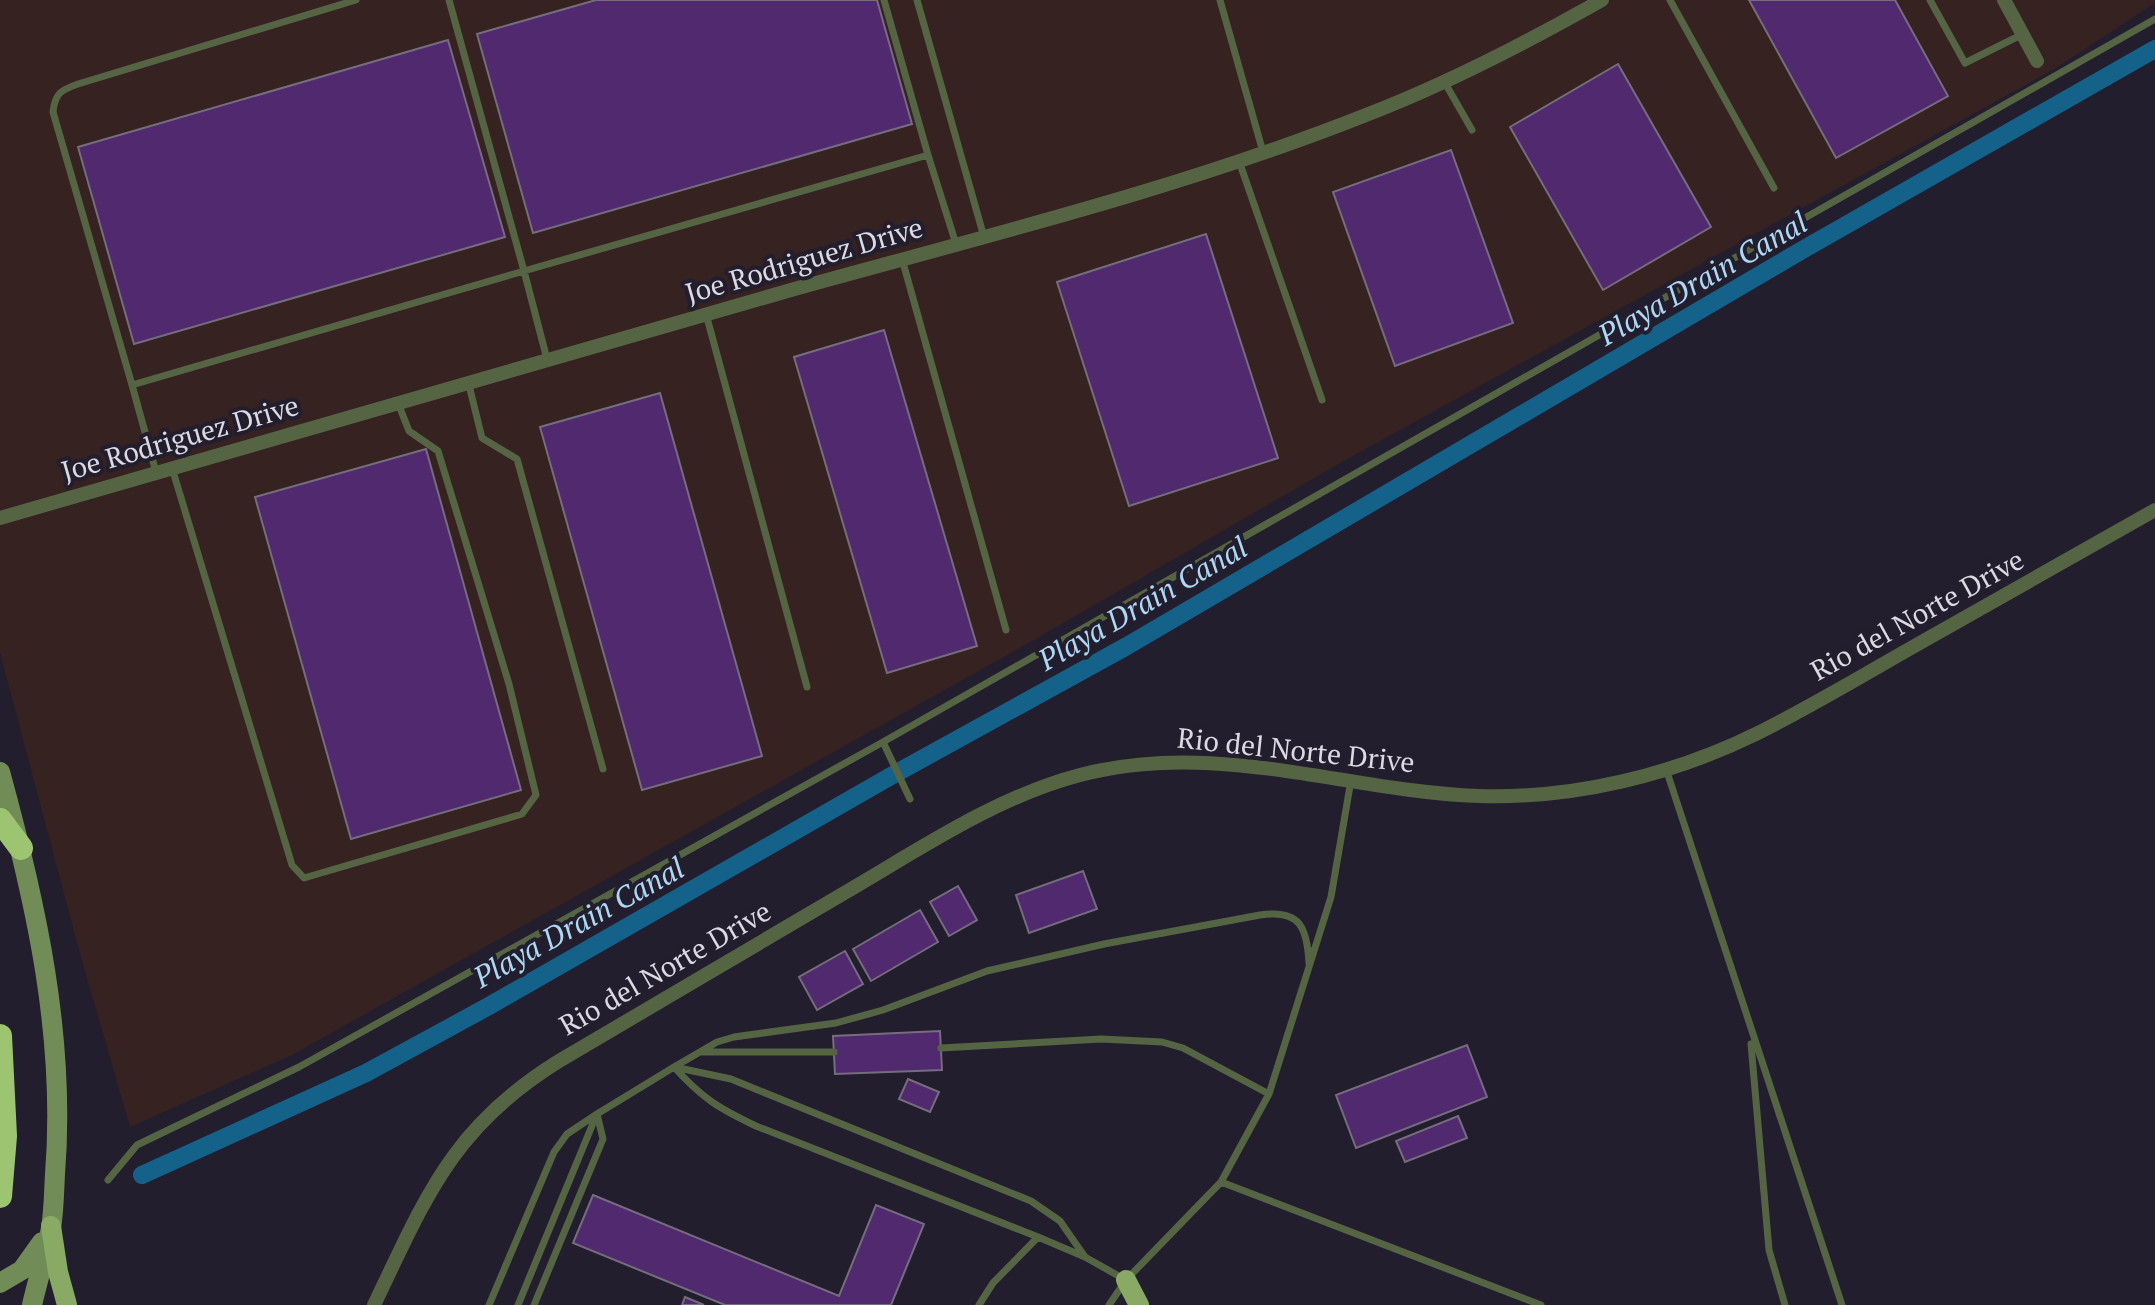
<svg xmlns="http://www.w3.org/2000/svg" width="2155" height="1305" viewBox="0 0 2155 1305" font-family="'PT Serif',serif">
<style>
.industrial{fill:#352221}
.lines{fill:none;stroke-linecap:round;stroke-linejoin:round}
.canal{stroke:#14618a;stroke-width:18}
.building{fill:#50296f;stroke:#756d7e;stroke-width:2}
.service{stroke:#556544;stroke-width:7}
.minor{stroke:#556544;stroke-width:14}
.secondary{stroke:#728c57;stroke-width:20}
.primary{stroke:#88aa65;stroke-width:20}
.motorway{stroke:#9dc571;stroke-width:24}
.labels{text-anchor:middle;stroke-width:8;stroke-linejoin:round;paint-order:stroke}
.street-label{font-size:28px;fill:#dbd9e3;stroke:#221e2d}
.water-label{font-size:30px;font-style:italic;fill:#add7f4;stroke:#221e2d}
</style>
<rect width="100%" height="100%" fill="#221e2d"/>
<path class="industrial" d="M0,0H2155V3L2056,68L1335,466L1034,640L292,1055L130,1127L80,954L0,653Z"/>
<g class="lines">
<path class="canal" d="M142,1175L366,1073L489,1006L891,776L1127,646L1804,249L2155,49"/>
</g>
<path class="building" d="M596,0H877L912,124L533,233L477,34Z
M1749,0H1895L1948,96L1836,158Z
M448,40L505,237L134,344L78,147Z
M1618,64L1711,227L1603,290L1510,127Z
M1451,150L1513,323L1395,366L1333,192Z
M1206,234L1278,458L1129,506L1057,282Z
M884,330L977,646L887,673L794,357Z
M660,393L762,756L642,790L540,427Z
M426,449L521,790L351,839L255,497Z
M1083,871L1097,909L1029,933L1016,895Z
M958,886L977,920L949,936L930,902Z
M920,910L938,942L871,981L853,949Z
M845,951L863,984L817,1010L799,977Z
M940,1031L942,1070L835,1074L833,1036Z
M1467,1045L1487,1097L1356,1148L1336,1095Z
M908,1079L939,1092L930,1112L899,1099Z
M1458,1116L1467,1138L1405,1162L1396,1141Z
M593,1195L839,1296L876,1205L924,1224L891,1305H725L573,1243Z
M685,1297L704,1305H682Z"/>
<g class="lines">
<path class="service" d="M449,0L524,271L928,155L956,244
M884,0L928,155
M917,0L984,237
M1220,0L1263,152
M1670,0L1774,188
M1930,0L1965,63L2023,34
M1445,83L1472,130
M1239,161L1322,400
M902,259L1006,630
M706,314L807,687
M468,381L482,438L517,459L603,769
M132,385L53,112C55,93 61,90 78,84L356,0
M172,468L292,865L304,878L522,814L536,795L509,684L438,451L409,431L398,403
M156,472L132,385L524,271L547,359
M883,742L910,799
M1666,769L1842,1305
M1751,1044L1769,1250L1785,1305
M941,1048L1101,1039L1162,1042L1183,1048L1269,1094
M700,1052H834
M108,1180L137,1145L299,1067L883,742L2155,19
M1221,1182L1541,1305
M1124,1279L1085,1257L1038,1237L756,1126C718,1108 702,1098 674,1067L717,1042L734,1037L836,1023L883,1010L987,971L1104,944L1260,915C1300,909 1307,927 1309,963
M489,1305L554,1152L567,1134L597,1114
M518,1305L596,1116
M534,1305L603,1139L597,1114L674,1067L731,1079L1031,1201L1060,1221L1085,1257
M979,1305L993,1283L1038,1237
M1109,1305L1126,1280L1221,1182L1269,1094L1331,897L1351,780"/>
<path class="minor" d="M2004,0L2037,61
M0,518C266,440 532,363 798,288C989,235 1182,188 1366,115C1447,84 1526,43 1602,0
M374,1305C426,1197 452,1127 559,1061C655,1005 750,948 846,892C920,849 996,797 1080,775C1217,739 1343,791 1479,796C1574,799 1673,775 1758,733C1810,707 1860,677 1911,648C1992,602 2074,556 2155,510"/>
<path class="secondary" d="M0,772C36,903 66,1037 55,1174C54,1191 54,1210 51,1228C46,1254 38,1279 32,1305
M0,1283L22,1270L42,1242"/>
<path class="primary" d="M51,1226L58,1272L67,1305
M1126,1280L1139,1305"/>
<path class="motorway" d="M0,820L21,848
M0,1036L5,1136L0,1196"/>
</g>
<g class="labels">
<g class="street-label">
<text transform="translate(804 260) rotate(-16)" y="10">Joe Rodriguez Drive</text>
<text transform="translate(180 438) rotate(-16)" y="10">Joe Rodriguez Drive</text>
<text transform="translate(1917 615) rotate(-29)" y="10">Rio del Norte Drive</text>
<text transform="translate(1296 750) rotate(6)" y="10">Rio del Norte Drive</text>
<text transform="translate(665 968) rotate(-30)" y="10">Rio del Norte Drive</text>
</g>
<g class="water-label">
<text transform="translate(1703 279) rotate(-30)" y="10">Playa Drain Canal</text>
<text transform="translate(1143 604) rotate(-30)" y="10">Playa Drain Canal</text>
<text transform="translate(579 923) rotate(-29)" y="10">Playa Drain Canal</text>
</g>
</g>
</svg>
